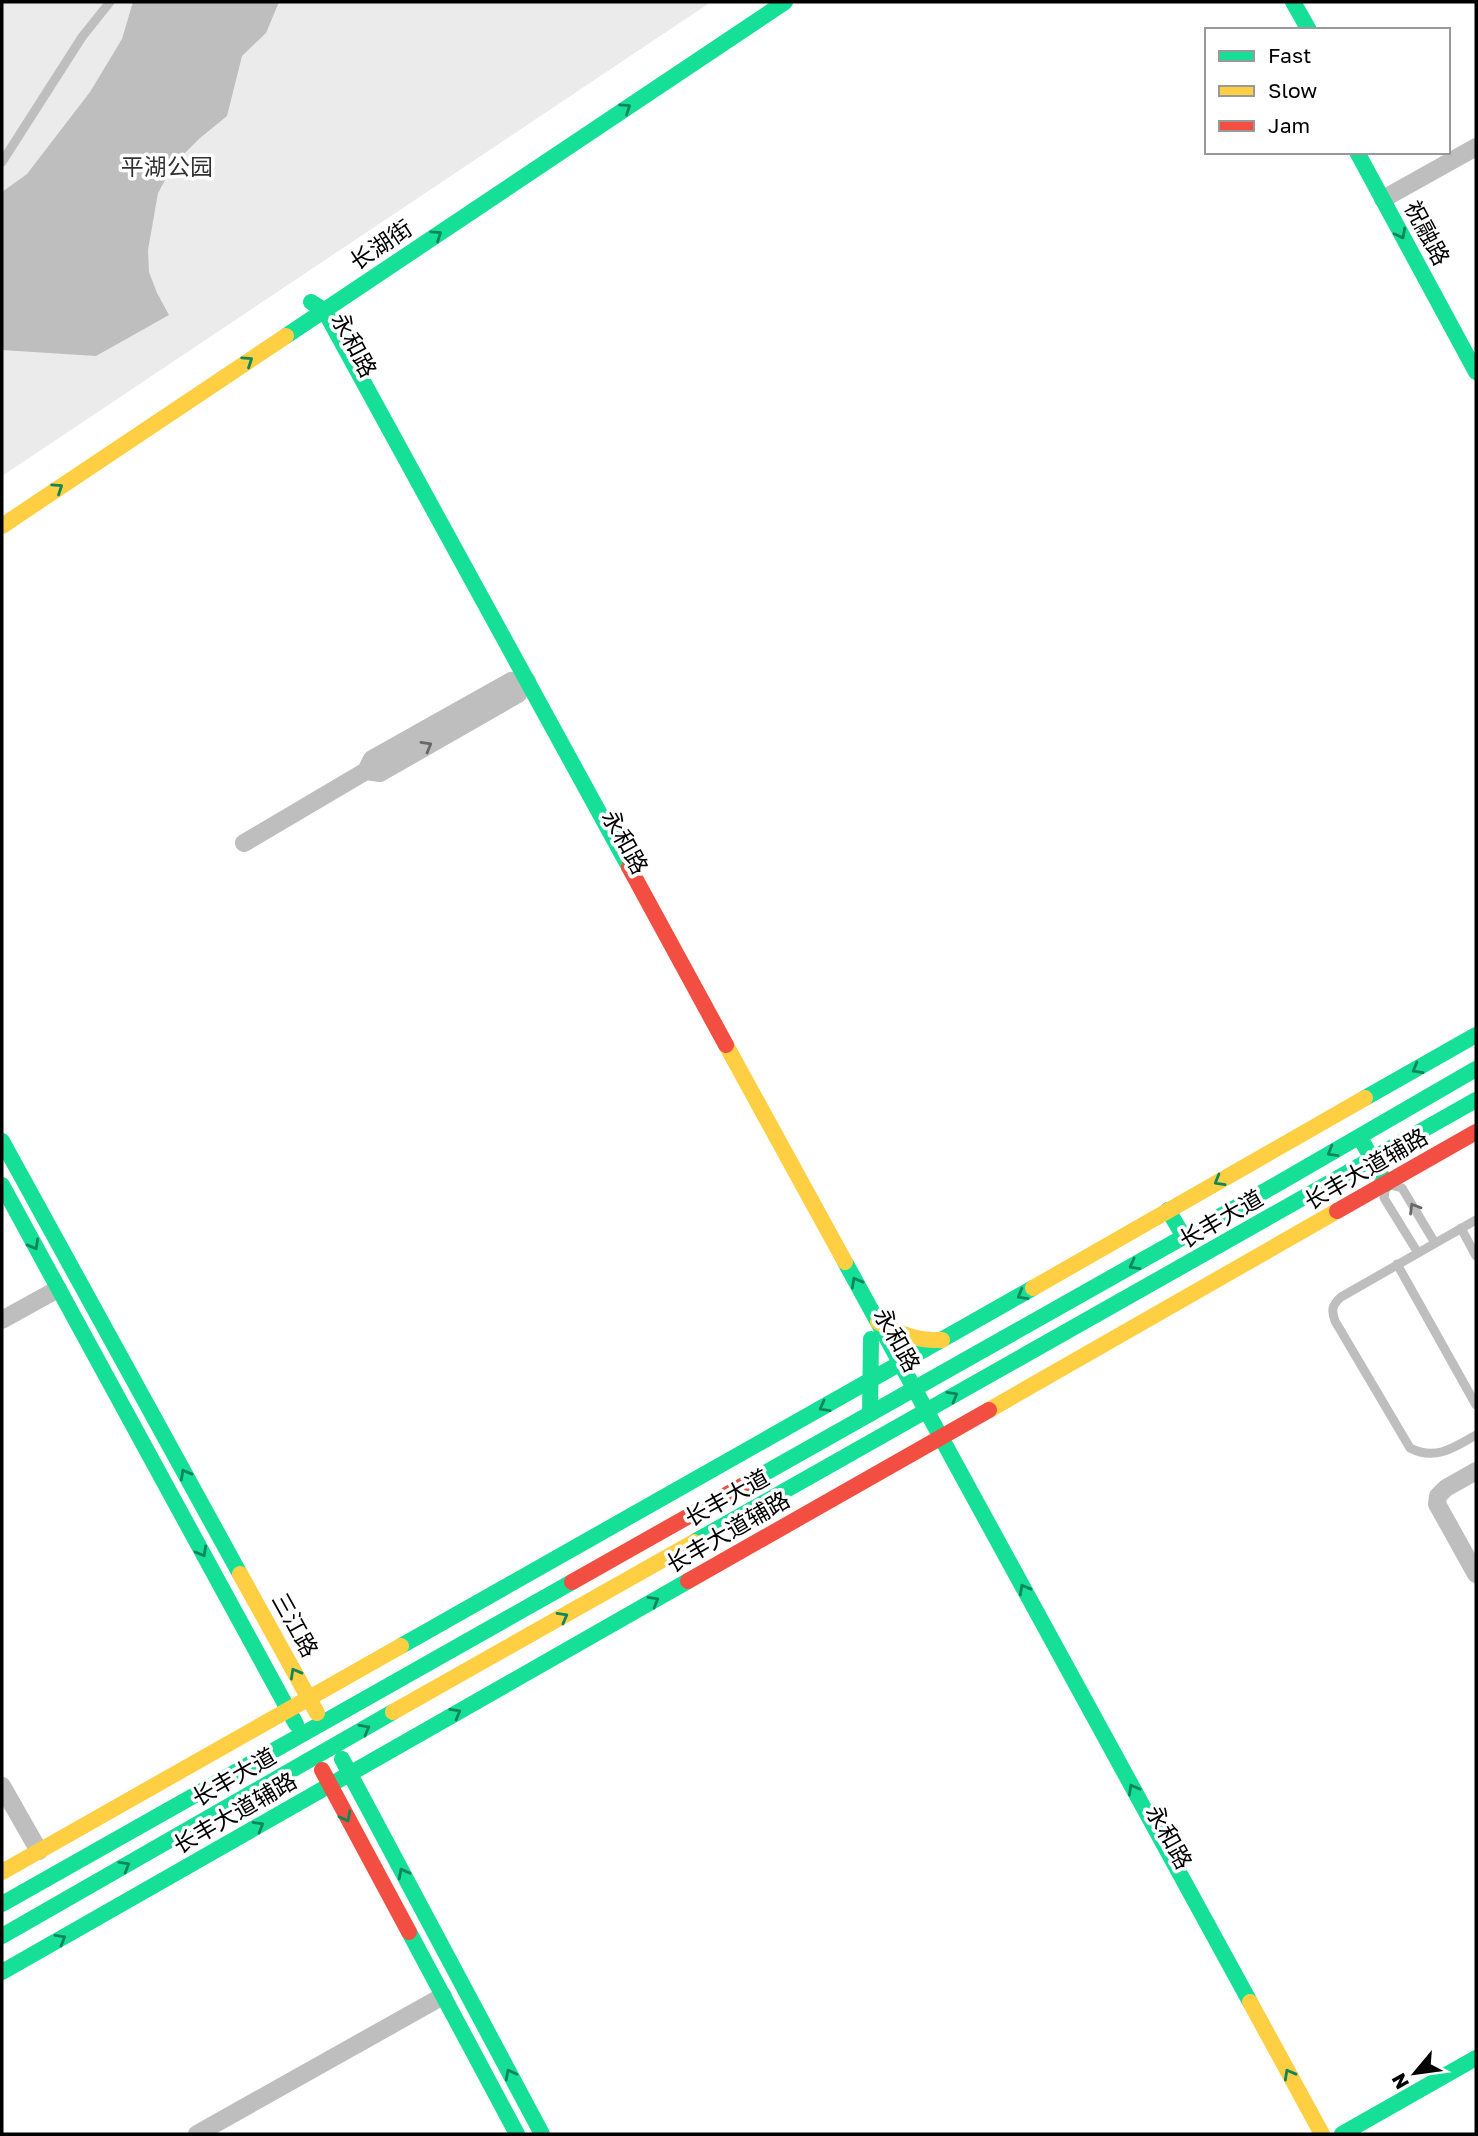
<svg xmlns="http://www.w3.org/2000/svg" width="1478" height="2136" viewBox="0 0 1478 2136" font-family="'Golos Text','Noto Sans SC',sans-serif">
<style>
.green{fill:#ebebeb}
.water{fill:#bebebe}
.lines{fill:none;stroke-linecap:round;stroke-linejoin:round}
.lane{stroke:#bebebe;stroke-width:9}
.street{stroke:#bebebe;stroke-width:18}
.fast{stroke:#16e098;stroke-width:16}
.slow{stroke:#ffcf43;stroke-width:16}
.jam{stroke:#f24e42;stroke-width:16}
.oneway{stroke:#0d865b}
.oneway2{stroke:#686868}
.labels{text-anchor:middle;stroke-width:7;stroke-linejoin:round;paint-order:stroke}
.park-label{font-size:23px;fill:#323232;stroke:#fff}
.street-label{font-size:23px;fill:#000;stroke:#fff}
</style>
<rect width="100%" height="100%" fill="#fff"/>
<path class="green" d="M2,2H711L2,476Z"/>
<path class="water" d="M133,2H279L266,33L242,56L227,116L200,138L174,164L158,193L148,250L149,272L157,293L169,315L96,356L2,350V192L27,174L90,92L122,39Z"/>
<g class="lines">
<path class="lane" d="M2,162L82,37L110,2
M1476,1220L1341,1297C1332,1305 1331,1310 1335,1321L1410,1448C1435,1461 1454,1448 1476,1435
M1461,1228L1476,1256
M1418,1253L1384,1198L1386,1184L1402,1188L1435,1243
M1397,1264L1476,1405"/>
<path class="street" d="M1383,199L1476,147
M366,771L380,773L518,694L527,681
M244,843L366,771L372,759L511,681H527
M2,1320L58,1289
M1476,1471L1446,1488L1438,1496L1437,1504L1476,1574
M2,1786L39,1851
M197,2134L443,1996"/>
<path class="fast" d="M1293,2L1309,30
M1357,152L1476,372
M311,302L324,310L629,867
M286,336L785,2
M1365,1098L1476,1035
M2,1141L240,1574
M1362,1141L1386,1184
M2,1185L296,1724
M1168,1210L1184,1237
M845,1262L1250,2002
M870,1414L871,1339
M742,1486L1279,1183L1476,1069
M694,1542L1476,1100
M401,1646L1033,1288
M342,1759L542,2134
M2,1904L572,1582
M409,1932L517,2134
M2,1936L393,1712
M2,1972L688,1581
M1342,2134L1476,2058"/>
<path class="slow" d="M2,526L286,336
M726,1045L845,1262
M1033,1288L1365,1098
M878,1322C899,1334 918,1341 942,1340
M989,1410L1337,1211
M240,1574L317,1713
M393,1712L694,1542
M2,1872L401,1646
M1250,2002L1322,2134"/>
<path class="jam" d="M629,867L726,1045
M1337,1211L1476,1132
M688,1581L989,1410
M572,1582L742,1486
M322,1770L409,1932"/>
</g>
<defs><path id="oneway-chevron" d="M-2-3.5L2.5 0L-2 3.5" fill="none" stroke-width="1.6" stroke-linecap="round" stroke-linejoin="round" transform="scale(1.75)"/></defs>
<g class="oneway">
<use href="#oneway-chevron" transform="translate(626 108) rotate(-34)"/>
<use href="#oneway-chevron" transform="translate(1401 234) rotate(62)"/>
<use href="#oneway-chevron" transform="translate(437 235) rotate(-34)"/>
<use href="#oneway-chevron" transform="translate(248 361) rotate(-34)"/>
<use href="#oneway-chevron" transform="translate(58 488) rotate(-34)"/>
<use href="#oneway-chevron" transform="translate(1417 1069) rotate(150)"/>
<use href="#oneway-chevron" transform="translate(1332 1152) rotate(150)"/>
<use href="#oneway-chevron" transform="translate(1219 1181) rotate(150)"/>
<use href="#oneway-chevron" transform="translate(34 1245) rotate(61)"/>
<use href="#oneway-chevron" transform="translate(1134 1265) rotate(151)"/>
<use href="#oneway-chevron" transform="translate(856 1282) rotate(-119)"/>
<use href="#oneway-chevron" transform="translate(1022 1295) rotate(150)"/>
<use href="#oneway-chevron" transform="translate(953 1396) rotate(-30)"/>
<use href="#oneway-chevron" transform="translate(824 1407) rotate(151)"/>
<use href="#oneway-chevron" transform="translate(185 1474) rotate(-119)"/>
<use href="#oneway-chevron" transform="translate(202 1552) rotate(61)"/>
<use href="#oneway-chevron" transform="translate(1024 1589) rotate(-119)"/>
<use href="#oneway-chevron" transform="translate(654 1601) rotate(-30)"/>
<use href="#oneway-chevron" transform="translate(563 1617) rotate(-29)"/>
<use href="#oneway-chevron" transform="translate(295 1673) rotate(-119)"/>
<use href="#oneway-chevron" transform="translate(456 1713) rotate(-30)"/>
<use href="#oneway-chevron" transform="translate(365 1729) rotate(-29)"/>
<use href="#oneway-chevron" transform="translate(1133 1789) rotate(-119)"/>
<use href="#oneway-chevron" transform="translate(346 1817) rotate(62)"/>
<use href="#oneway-chevron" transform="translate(259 1826) rotate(-30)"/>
<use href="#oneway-chevron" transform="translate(125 1866) rotate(-30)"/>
<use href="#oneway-chevron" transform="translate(403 1873) rotate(-118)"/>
<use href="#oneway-chevron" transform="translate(61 1939) rotate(-30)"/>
<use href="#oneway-chevron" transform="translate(510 2074) rotate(-118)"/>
<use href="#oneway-chevron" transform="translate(1289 2074) rotate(-119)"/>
</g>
<g class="oneway2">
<use href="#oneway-chevron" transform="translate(427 746) rotate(-30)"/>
<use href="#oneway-chevron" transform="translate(1414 1208) rotate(-121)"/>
</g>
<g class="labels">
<g class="park-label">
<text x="167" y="175">平湖公园</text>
</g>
<g class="street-label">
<text transform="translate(1427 233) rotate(62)" y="8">祝融路</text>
<text transform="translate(381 245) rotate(-34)" y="8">长湖街</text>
<text transform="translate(354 345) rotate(62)" y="8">永和路</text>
<text transform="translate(625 842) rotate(61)" y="8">永和路</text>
<text transform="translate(1366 1169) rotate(-30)" y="8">长丰大道辅路</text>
<text transform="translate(1221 1219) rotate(-30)" y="8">长丰大道</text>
<text transform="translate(897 1340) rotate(61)" y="8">永和路</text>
<text transform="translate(727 1498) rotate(-29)" y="8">长丰大道</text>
<text transform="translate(728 1532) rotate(-30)" y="8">长丰大道辅路</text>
<text transform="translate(295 1625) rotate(61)" y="8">三江路</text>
<text transform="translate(234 1777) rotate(-30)" y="8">长丰大道</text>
<text transform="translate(235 1813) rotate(-30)" y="8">长丰大道辅路</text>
<text transform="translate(1169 1837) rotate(61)" y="8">永和路</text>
</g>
</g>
<rect width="1478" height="2136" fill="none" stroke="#000000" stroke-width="7"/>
<rect x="1205" y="28" width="245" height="126" fill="#ffffff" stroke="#999999" stroke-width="2"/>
<rect x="1219" y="51" width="35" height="10" fill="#16e098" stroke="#999999" stroke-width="2"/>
<text x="1268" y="63" font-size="21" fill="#000000">Fast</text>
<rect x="1219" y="86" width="35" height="10" fill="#ffcf43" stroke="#999999" stroke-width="2"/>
<text x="1268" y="98" font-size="21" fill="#000000">Slow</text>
<rect x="1219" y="121" width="35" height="10" fill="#f24e42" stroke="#999999" stroke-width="2"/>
<text x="1268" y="133" font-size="21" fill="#000000">Jam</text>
<g transform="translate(1415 2073) rotate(241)" stroke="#ffffff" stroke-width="5" paint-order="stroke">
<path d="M0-5L12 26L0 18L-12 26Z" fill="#000000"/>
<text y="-10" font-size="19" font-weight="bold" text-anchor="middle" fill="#000000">N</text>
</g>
</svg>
